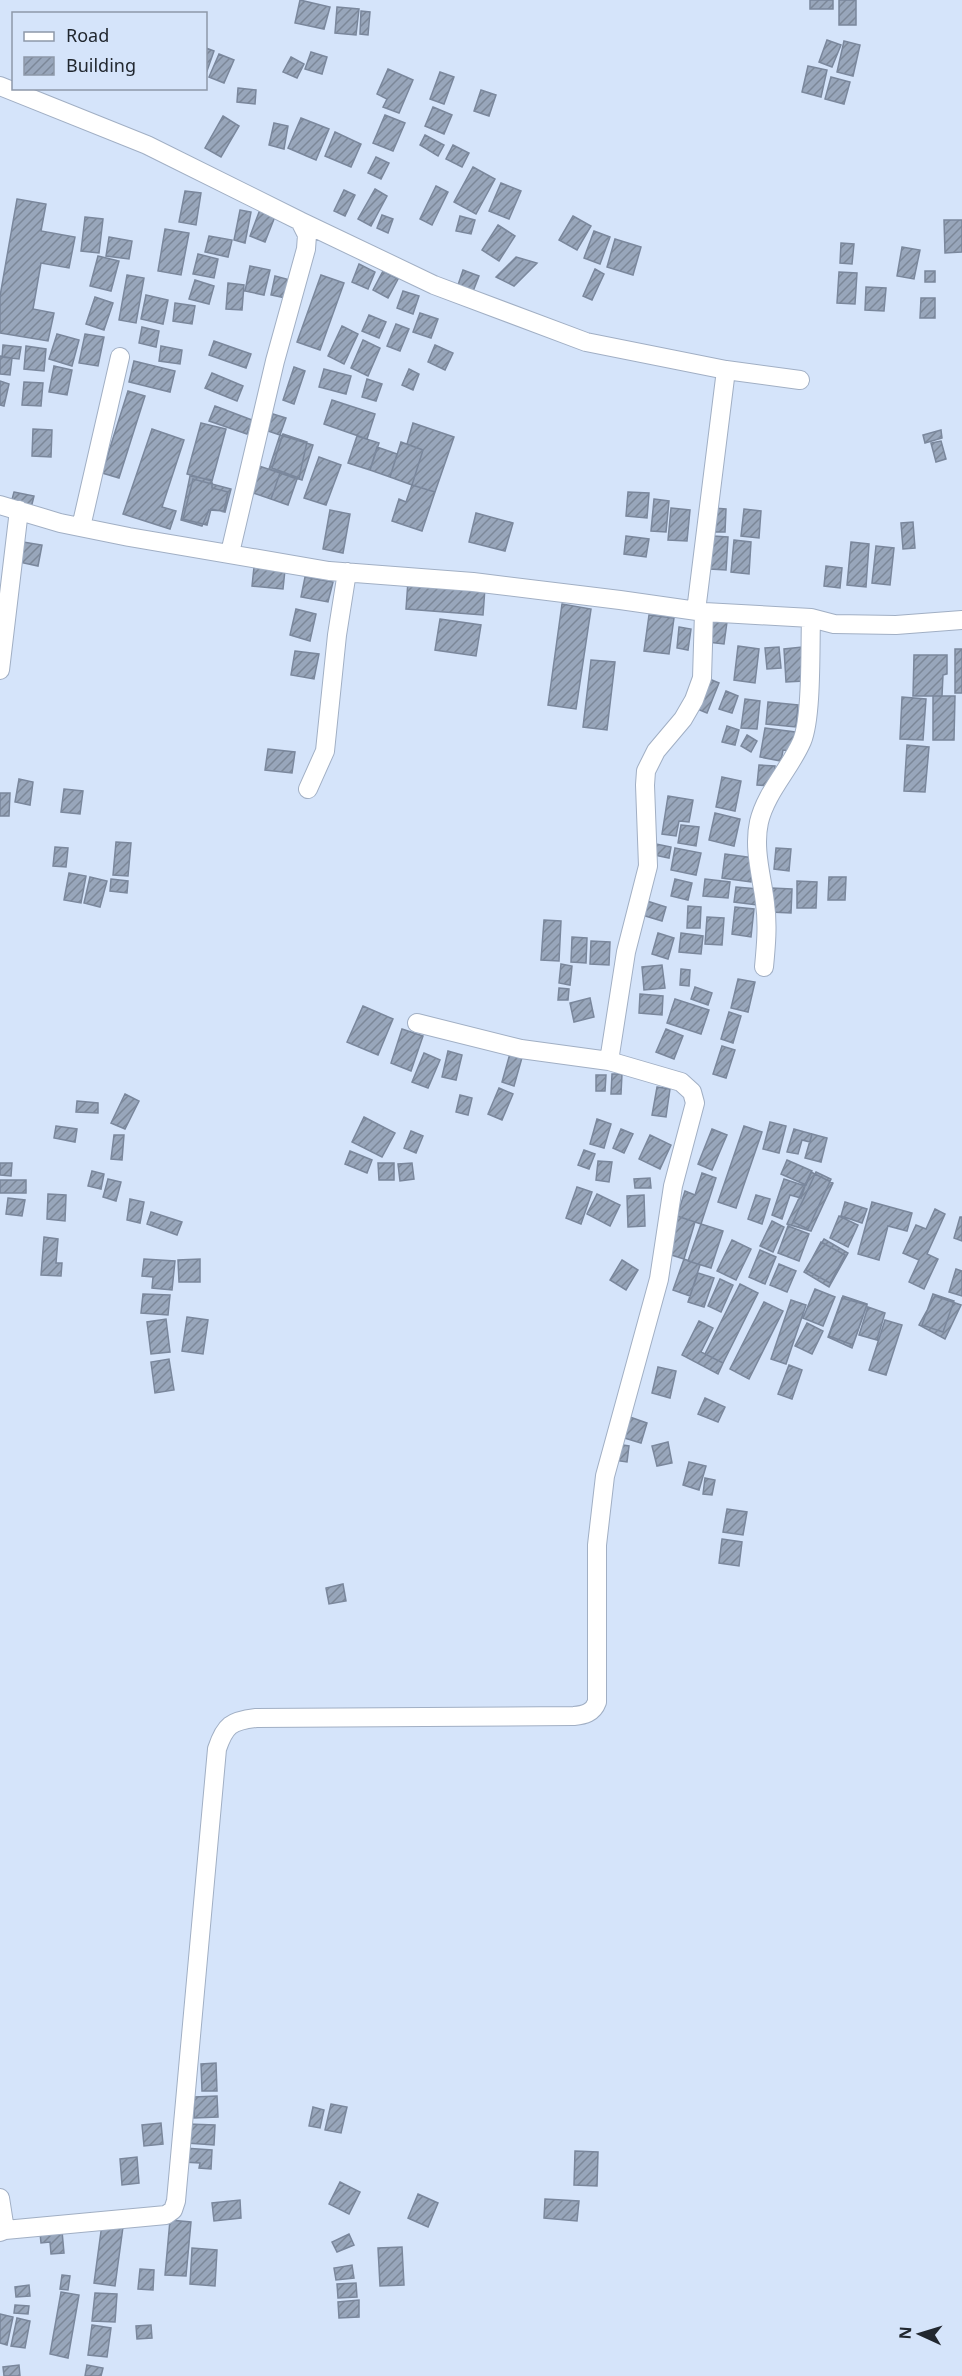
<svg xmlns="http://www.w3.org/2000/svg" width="962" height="2376" viewBox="0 0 962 2376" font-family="'Noto Sans',sans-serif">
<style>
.building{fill:url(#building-hatch);stroke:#7a879c;stroke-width:1.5}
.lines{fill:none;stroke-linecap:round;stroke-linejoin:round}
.minor-casing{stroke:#a1afc4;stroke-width:20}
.minor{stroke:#fff;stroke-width:18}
</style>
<defs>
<pattern id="building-hatch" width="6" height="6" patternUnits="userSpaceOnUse" patternTransform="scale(1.5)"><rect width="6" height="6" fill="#98a6bb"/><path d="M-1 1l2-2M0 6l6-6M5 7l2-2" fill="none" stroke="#7c8798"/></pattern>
</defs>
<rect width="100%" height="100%" fill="#d5e4fa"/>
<path class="building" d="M300,0L330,7L324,29L295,23Z
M810,0H833V9H810Z
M839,0H856V25H839Z
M337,7L359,9L356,35L335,33Z
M361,11L370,12L368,35L360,34Z
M827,40L841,45L832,67L819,62Z
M844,41L860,45L853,76L837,72Z
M206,48L214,51L207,71L206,70Z
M311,52L327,57L322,74L305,69Z
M219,54L234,60L224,83L209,77Z
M291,57L304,64L297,78L283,72Z
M808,66L827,70L821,97L802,92Z
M388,69L413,80L399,113L383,107L387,99L377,94Z
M440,72L454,77L444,104L430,99Z
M831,77L850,82L844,104L825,99Z
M238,88L256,90L255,104L237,102Z
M481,90L496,95L489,116L474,111Z
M433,107L452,115L444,134L425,126Z
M385,115L405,123L393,151L373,143Z
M223,116L239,126L221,157L205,148Z
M301,118L329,129L316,160L288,148Z
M274,123L288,126L284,149L269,145Z
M335,132L361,144L351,167L325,156Z
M425,135L444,145L438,156L420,145Z
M453,145L469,153L462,167L446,159Z
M376,157L389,163L381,179L368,173Z
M473,167L495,179L476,214L454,202Z
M501,183L521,191L509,219L489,211Z
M436,186L448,192L432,225L420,219Z
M375,189L387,196L371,226L358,219Z
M344,190L355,195L345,216L334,211Z
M185,191L201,193L196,225L179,222Z
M17,199L46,204L41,231L75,237L69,268L41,263L33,309L54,313L48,341L0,333V296Z
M261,207L276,214L265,242L250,236Z
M240,210L251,212L245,243L234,240Z
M382,215L393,219L388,233L377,228Z
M460,216L475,220L471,234L456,231Z
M573,216L591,226L577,250L559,240Z
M85,217L103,219L99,253L81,251Z
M944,220H962V252L945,253Z
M498,225L515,236L499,261L482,250Z
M165,229L189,233L181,275L158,271Z
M594,231L610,237L600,264L584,258Z
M209,236L232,240L228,257L205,252Z
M109,237L132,241L129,259L106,256Z
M615,239L641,247L633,275L607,267Z
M841,243L854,244L852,264L840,263Z
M902,247L920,250L914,279L897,276Z
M198,254L218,259L214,278L193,274Z
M98,256L119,261L111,291L90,286Z
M516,257L537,263L514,286L496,277Z
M359,264L375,272L368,289L352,282Z
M250,266L270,270L264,295L245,291Z
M595,269L604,274L592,300L583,296Z
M463,270L479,276L472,294L457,288Z
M383,271L398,279L388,298L373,290Z
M925,271H935V282H925Z
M839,272L857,273L855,304L837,303Z
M127,275L144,278L136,323L119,320Z
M321,275L344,283L320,350L297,342Z
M275,276L290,280L286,298L271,295Z
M195,280L214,286L209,304L189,299Z
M228,283L244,285L242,310L226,309Z
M866,287L886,288L884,311L865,310Z
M403,291L419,296L413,314L397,308Z
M146,295L168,300L163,324L141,319Z
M95,297L113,303L104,330L86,324Z
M921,298H935V318H920Z
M175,303L195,306L192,324L173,321Z
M420,313L438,319L431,338L413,332Z
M369,315L386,322L379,338L362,331Z
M396,324L409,329L400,351L387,346Z
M342,326L358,334L344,364L328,356Z
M142,327L159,331L156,347L139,343Z
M57,334L79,340L72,366L49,359Z
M85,334L104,337L98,366L79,363Z
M363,340L380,348L368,376L351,368Z
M214,341L251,354L246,368L209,355Z
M3,345L21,347L19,359L2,357Z
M435,345L453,353L445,370L428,362Z
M26,346L46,349L44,371L24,369Z
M161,346L182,350L180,364L159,361Z
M0,356L12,358L10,375L0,374Z
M134,361L175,371L170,392L129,382Z
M54,366L72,370L67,395L49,392Z
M294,367L305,371L294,404L283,400Z
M324,369L351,376L346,394L319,387Z
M409,369L419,374L413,390L402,385Z
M212,373L243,386L237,401L205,388Z
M367,379L382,384L376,401L362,397Z
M0,381L9,384L4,406L0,405Z
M24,382L43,383L41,406L22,405Z
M128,391L145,396L119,478L102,473Z
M332,400L375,414L367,439L324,424Z
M215,406L252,420L247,434L209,421Z
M273,414L286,418L280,435L268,431Z
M201,423L226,429L212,481L187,474Z
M413,423L454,437L435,492L412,485L423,450L407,444Z
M33,429L52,430L51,457L32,456Z
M152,429L184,440L162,507L176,511L170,529L123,514Z
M941,430L942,438L925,443L923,435Z
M283,434L307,442L299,478L272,468Z
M280,435L313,445L302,480L269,469Z
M357,436L379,443L370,470L348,463Z
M941,441L946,459L936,462L931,443Z
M401,442L423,450L412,485L390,477Z
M377,447L397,454L390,477L370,470Z
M319,457L341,465L326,505L304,498Z
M256,465L280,473L271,499L247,491Z
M280,473L297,479L288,505L271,499Z
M190,476L212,480V488L228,492L224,511L209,510L202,526L181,520Z
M193,479L231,489L225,512L211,509L207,525L183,519Z
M412,485L435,492L422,531L392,521L399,499L406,502Z
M14,492L34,496L31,508L11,503Z
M628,492L649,493L647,518L626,516Z
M654,499L669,501L666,532L651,531Z
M671,508L690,510L687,541L668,540Z
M713,508L726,509L725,532H712Z
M744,509L761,511L759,538L741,536Z
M330,510L350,514L343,553L323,549Z
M476,513L513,523L505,551L469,542Z
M913,522L915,548L903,549L901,523Z
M626,536L649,539L646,557L624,554Z
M713,536L728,537L726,570L710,569Z
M734,540L751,542L749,574L731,572Z
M23,542L42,545L38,566L19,562Z
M851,542L869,544L866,587L847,585Z
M876,546L894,548L890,585L872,583Z
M826,566L842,568L840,588L824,586Z
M254,567L285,570L283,589L252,586Z
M305,577L333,582L328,602L301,597Z
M408,581L485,588L483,615L406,609Z
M562,604L591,609L576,709L548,705Z
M296,609L316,614L310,641L290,635Z
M649,615L674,618L669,654L644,651Z
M440,619L481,625L476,656L435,650Z
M711,620L727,622L724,644L708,642Z
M679,627L691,629L688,650L677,648Z
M738,646L759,649L755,683L734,680Z
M779,647L781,668L767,669L765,648Z
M802,647L804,681L786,682L784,649Z
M955,649H962V693H955Z
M295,651L319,654L314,679L291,675Z
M914,655H947V674L943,675L942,696H913Z
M591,660L615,662L607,730L583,727Z
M707,678L719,683L707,713L695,708Z
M726,691L738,696L732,713L719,709Z
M933,696H955L954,740H933Z
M902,697L926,699L923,740L900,739Z
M745,699L760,701L757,729L741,728Z
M768,702L798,705L796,727L766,724Z
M727,726L739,730L735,745L722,742Z
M765,728L795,732L792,751L783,750L781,761L760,757Z
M747,735L757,741L751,752L741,746Z
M907,745L929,747L925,792L904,791Z
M268,749L295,752L292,773L265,770Z
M759,765L775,766L773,786L757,785Z
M722,777L741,781L735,811L716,807Z
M19,779L33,782L30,805L15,802Z
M64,789L83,791L80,814L61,812Z
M0,793H10L9,816H0Z
M668,796L693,800L689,822L679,821L676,836L662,834Z
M715,813L740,819L734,846L709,840Z
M681,825L699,827L696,846L678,843Z
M116,842L131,843L128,876L113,875Z
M656,844L671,847L669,858L654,855Z
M55,847L68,848L66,867L53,866Z
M675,848L701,853L696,875L671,870Z
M776,848L791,849L789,871L774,869Z
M725,854L754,858L751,882L722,878Z
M69,873L86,876L81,903L64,900Z
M90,877L107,881L100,907L84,903Z
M829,877H846L845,900H828Z
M111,879L128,881L127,893L110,891Z
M675,879L692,883L688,900L671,896Z
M705,879L730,882L728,898L703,896Z
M797,881L817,882L816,908H797Z
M736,887L758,889L757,905L734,902Z
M771,888L792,889L791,913L770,912Z
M647,901L666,907L662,921L642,915Z
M688,906L701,907L700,928H687Z
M735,907L754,909L751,937L732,934Z
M707,917L724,918L722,945L705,944Z
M544,920L561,921L559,961L541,960Z
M658,933L674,938L668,959L652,954Z
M681,933L703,936L701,954L679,952Z
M572,937L587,938L586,963L571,962Z
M591,941L610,942L609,965L590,964Z
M561,964L572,966L570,985L559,983Z
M662,965L665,988L644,990L642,967Z
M681,969L690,970L689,986L680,985Z
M738,979L755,982L748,1012L731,1008Z
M695,987L712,993L708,1005L691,999Z
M559,988L569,989L568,1000H558Z
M640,994L663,996L662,1015L639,1013Z
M590,998L594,1017L574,1022L570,1003Z
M675,999L709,1010L701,1034L667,1023Z
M363,1006L393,1019L378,1055L347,1042Z
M729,1012L741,1016L733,1043L721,1039Z
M402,1029L423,1036L411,1071L391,1063Z
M666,1029L683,1036L674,1059L656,1052Z
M722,1046L735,1050L726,1078L713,1074Z
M511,1050L523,1054L514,1086L502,1082Z
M448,1051L462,1055L456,1080L442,1077Z
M424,1053L440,1060L428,1088L412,1082Z
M612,1074H622L621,1094H611Z
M596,1075H606L605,1091H596Z
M657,1087L670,1089L666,1117L652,1115Z
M499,1088L513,1094L502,1120L488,1114Z
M125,1094L139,1101L125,1129L111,1123Z
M460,1095L472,1098L468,1115L456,1112Z
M77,1101L98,1103V1113L76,1112Z
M364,1117L395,1133L382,1157L352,1142Z
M597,1119L611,1124L604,1148L590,1144Z
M770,1122L786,1126L779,1153L763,1149Z
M56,1126L77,1129L75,1142L54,1138Z
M744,1126L762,1132L736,1208L718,1202Z
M621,1129L633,1134L624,1153L613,1148Z
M712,1129L727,1135L712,1170L698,1164Z
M794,1129L812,1134L810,1142L802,1140L798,1154L787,1152Z
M411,1131L423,1136L416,1153L404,1148Z
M812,1134L827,1138L821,1162L805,1158Z
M114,1135H124L122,1160L111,1159Z
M650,1135L671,1145L660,1169L639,1159Z
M584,1150L595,1154L589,1169L578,1165Z
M350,1151L372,1160L367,1173L345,1164Z
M787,1160L812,1171L806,1185L781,1174Z
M598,1161L612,1162L609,1182L596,1180Z
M0,1163H12L11,1176L0,1175Z
M378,1163H394V1180H379Z
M412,1163L414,1179L400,1181L398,1164Z
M92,1171L104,1174L101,1189L88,1186Z
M811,1172L833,1183L811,1231L787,1224Z
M816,1172L831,1179L808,1229L793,1222Z
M702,1173L716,1178L701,1224L677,1216L685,1191L695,1195Z
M650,1178L651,1188H635L634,1179Z
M108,1179L121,1182L116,1201L103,1197Z
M784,1179L805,1186L801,1198L790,1195L782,1219L772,1215Z
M0,1180H26V1193H0Z
M577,1187L592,1192L581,1224L566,1218Z
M48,1194L66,1195L65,1221L47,1219Z
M597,1194L620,1205L610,1226L587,1214Z
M644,1195L645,1226L628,1227L627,1196Z
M756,1195L770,1199L762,1224L748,1219Z
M8,1198L25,1200L22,1216L6,1214Z
M130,1199L144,1202L140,1223L127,1220Z
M845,1202L867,1209L862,1223L841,1216Z
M872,1202L912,1213L907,1231L888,1226L879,1260L858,1254Z
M935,1209L945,1214L927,1254L938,1259L924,1289L909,1282L919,1260L903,1253L916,1225L926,1229Z
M151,1212L182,1222L177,1235L147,1224Z
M677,1216L695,1222L684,1259L665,1253Z
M839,1216L858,1225L848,1247L830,1238Z
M960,1217H962V1241L954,1238Z
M772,1221L784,1227L773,1252L760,1246Z
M701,1224L723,1231L711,1268L688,1261Z
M788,1226L809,1234L799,1261L778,1253Z
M44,1237L58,1239L56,1263H62L61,1276L41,1275Z
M824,1239L848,1253L829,1287L804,1272Z
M732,1240L751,1249L736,1280L717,1271Z
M821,1242L845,1255L830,1283L806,1270Z
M760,1250L776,1257L765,1284L749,1277Z
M144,1259L175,1261L172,1290L152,1288L153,1277L142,1276Z
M200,1259V1282H179L178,1260Z
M684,1259L700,1265L690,1296L673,1290Z
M622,1260L638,1270L626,1290L610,1280Z
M779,1264L796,1271L787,1292L770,1285Z
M956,1269L962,1271V1296L949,1292Z
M698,1273L714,1278L704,1307L688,1302Z
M720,1279L733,1285L721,1312L708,1306Z
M740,1284L758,1293L723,1363L705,1354Z
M815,1289L835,1297L823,1326L803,1318Z
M143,1294L170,1295L168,1315L141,1313Z
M933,1294L954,1301L943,1332L922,1325Z
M843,1296L867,1304L853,1345L829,1336Z
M935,1296L961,1305L945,1339L919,1325Z
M842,1298L867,1305L852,1348L828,1337Z
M791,1300L806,1305L786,1364L771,1359Z
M764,1302L783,1311L749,1379L730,1369Z
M868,1307L885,1313L877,1340L859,1335Z
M187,1317L208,1320L203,1354L182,1351Z
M166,1319L170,1352L151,1354L147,1322Z
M885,1320L902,1325L886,1375L869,1370Z
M699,1321L713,1328L701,1352L723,1363L718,1374L682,1355Z
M807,1323L823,1331L812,1354L795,1346Z
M169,1359L174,1390L155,1393L151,1362Z
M789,1365L802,1370L792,1399L778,1394Z
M658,1367L676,1371L670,1398L652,1393Z
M705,1398L725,1407L718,1422L698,1414Z
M627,1416L647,1423L641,1443L621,1437Z
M668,1442L672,1463L657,1466L652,1446Z
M616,1444L629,1446L627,1462L614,1460Z
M689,1462L706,1466L699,1490L683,1485Z
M705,1478L715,1480L712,1495L703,1494Z
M727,1509L747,1512L743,1535L723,1532Z
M722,1539L742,1542L739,1566L719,1563Z
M343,1584L346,1601L329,1604L326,1588Z
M216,2063L217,2091H202L201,2064Z
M217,2096L218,2117L194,2118V2097Z
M331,2104L347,2107L341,2133L325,2130Z
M313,2107L324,2110L320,2128L309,2126Z
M161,2123L163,2144L144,2146L142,2125Z
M188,2124L215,2125L214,2145L187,2143Z
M184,2148L212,2150L211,2169L199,2168L200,2163L183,2162Z
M575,2151L598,2152L597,2186L574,2185Z
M137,2157L139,2183L122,2185L120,2159Z
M340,2182L360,2192L349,2214L329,2204Z
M418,2194L438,2203L428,2227L408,2218Z
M545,2199L579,2201L577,2221L544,2218Z
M240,2200L241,2218L214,2221L212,2203Z
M170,2220L191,2222L186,2276L165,2275Z
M102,2224L123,2227L115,2286L94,2283Z
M62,2231L64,2253L51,2254L50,2242L41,2243L40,2233Z
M349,2234L354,2245L337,2252L332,2242Z
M402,2247L404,2285L380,2286L378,2248Z
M192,2248L217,2250L215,2286L190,2284Z
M352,2265L354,2278L336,2280L334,2268Z
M140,2269L154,2270L153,2290L138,2289Z
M62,2275L70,2276L68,2290L60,2289Z
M356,2283L357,2297L338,2298L337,2284Z
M29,2285L30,2296L16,2297L15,2287Z
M61,2292L79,2295L68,2358L50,2354Z
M95,2293L117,2294L115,2322L92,2321Z
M359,2300V2317L339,2318L338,2302Z
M15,2305L29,2306L28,2314L14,2313Z
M0,2314L13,2317L7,2345L0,2343Z
M17,2318L30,2321L25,2348L11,2346Z
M92,2325L111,2328L107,2357L88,2355Z
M151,2325L152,2338L137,2339L136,2326Z
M19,2365L20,2376H4L3,2367Z
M87,2365L103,2368L101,2376H85Z"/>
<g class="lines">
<defs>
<path id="minor" d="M0,86L147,145L300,221L307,235L306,249L275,361L230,553
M300,221L434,285L586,342L726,370L800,380
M0,505L60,523L129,537L329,571L473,582L620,600L704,612L811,618L834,624L896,625L962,620
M81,527L120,357
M696,611L726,370
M0,670L19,510
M308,789L325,751L337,635L347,572
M764,967C766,946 768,925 765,903C762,877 753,849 759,822C766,792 790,769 802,741C812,717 810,648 811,618
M417,1023L521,1049L609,1061
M0,2198L5,2230
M0,2232L5,2230L166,2215L173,2210L176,2201L217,1749C225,1725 231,1721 256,1718L574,1716C584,1715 593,1713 597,1702V1545L605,1476L659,1279L673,1186L695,1103L692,1092L681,1082L609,1061L626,952L648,866L645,785L646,771L656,751L683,719L694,700L702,678L704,612"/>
</defs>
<use href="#minor" class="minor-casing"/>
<use href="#minor" class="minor"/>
</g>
<rect x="12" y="12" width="195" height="78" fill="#d5e4fa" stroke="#8d98a9" stroke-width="1.5"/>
<rect x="24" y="32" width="30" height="9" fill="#ffffff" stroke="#8d98a9" stroke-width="1.5"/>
<text x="66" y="42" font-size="18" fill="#21272f">Road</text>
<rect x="24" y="57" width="30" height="18" fill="url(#building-hatch)" stroke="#8d98a9" stroke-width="1.5"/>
<text x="66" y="72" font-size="18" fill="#21272f">Building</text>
<g transform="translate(920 2334) rotate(274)" stroke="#d5e4fa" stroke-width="4.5" paint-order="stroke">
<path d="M0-4.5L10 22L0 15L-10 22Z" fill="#21272f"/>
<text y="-9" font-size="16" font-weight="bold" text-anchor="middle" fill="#21272f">N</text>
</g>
</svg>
